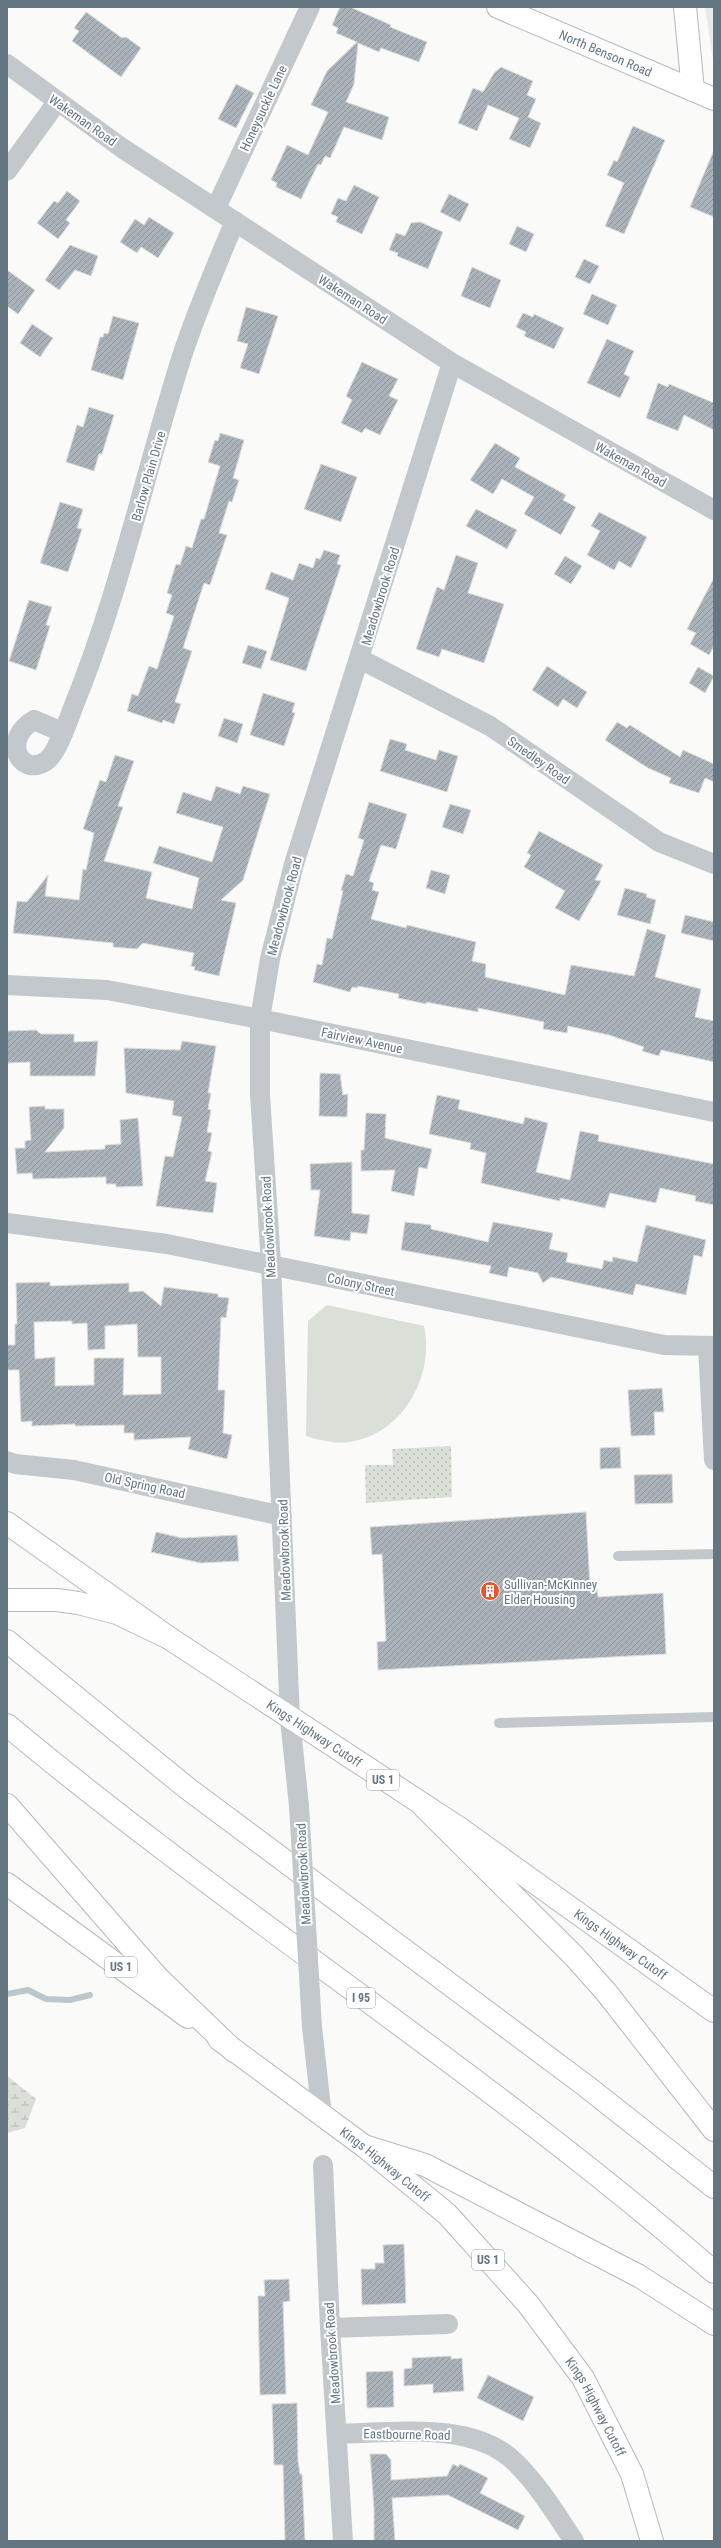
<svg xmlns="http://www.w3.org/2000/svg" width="721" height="2548" viewBox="0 0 721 2548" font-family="'Roboto Condensed',sans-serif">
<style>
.built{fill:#e8e9e9}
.wetland{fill:url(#wetland-marsh)}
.park{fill:url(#park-dots)}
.pitch{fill:#dadfd7}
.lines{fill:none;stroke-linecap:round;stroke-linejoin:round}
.stream{stroke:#bbc7cb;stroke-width:6}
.building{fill:url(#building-hatch);stroke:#dcdcda;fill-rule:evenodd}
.secondary-casing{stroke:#b3babf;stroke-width:24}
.primary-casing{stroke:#b5babe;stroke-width:24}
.highway-casing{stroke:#b4b9bd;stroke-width:24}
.lane{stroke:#c3c8cc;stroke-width:10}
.street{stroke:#c3c8cc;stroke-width:20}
.secondary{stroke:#fff;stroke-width:22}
.primary{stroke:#fff;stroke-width:22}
.highway{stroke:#fff;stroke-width:22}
.street-bridge{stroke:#c3c8cc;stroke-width:20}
.labels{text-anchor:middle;stroke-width:4;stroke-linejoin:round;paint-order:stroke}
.shield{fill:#fff;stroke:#939fa8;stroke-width:1}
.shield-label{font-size:12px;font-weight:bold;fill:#657683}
.street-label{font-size:13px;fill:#657683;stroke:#fff}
.poi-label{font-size:13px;fill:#657683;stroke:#fff;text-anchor:start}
</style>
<defs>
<pattern id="wetland-marsh" width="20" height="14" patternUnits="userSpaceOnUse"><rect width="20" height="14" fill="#dadfd7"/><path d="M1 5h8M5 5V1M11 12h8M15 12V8" fill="none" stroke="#b4b9b4"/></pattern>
<pattern id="park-dots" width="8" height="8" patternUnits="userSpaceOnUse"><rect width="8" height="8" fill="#dadfd7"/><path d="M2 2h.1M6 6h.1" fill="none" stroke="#b4b9b4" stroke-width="1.8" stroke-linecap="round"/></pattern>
<pattern id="building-hatch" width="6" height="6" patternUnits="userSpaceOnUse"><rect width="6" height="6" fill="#aab3b9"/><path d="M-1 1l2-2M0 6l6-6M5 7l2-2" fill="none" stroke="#8e969c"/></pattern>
</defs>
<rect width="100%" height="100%" fill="#fafaf8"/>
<path class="built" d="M705,7H714V66Z"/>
<path class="wetland" d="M7,2076L36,2099L25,2128L7,2133Z"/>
<path class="park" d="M451,1446L452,1497L366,1503L365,1465H393L392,1449Z"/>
<path class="pitch" d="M327,1305L424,1326C435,1377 402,1435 349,1442C335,1444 319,1440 306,1436L308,1321Z"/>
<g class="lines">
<path class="stream" d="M7,1994L28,1990L46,1999L70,2000L90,1995"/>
</g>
<path class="building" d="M340,7H350L391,25L390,27L427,42L419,62L381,48L379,52L358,43L354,84L346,102L389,117L382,140L344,127L330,158L325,156L321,165L318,164L301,199L276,187L277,183L271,180L287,145L308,155L328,112L311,105L327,71L357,42L336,33L338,28L332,25Z
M86,12L122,38L126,37L141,48L121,77L72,41L79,31L74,28Z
M501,67L533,81L527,95L536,99L528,117L541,123L530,148L509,139L519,118L488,105L477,131L458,123L473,88L483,92L494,73Z
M236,84L254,93L236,128L218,119Z
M633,126L665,140L624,234L605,226L624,183L607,175L614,160L617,162Z
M714,150V217L690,207Z
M354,185L379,197L362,234L336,222L338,217L331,214L338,198L346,201Z
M67,191L80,201L66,220L70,223L58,239L37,223L54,201L58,203Z
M449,194L469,204L460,222L440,212Z
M149,217L174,233L158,258L141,247L137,253L120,242L135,219L144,225Z
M420,222L443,232L428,269L397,256L398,253L389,250L396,233L405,236L411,223Z
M517,226L534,234L526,252L509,244Z
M70,245L98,256L91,276L75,270L59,290L45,280Z
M584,259L599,266L590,284L575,277Z
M472,267L501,280L490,308L461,296Z
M7,270L35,290L18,314L7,306Z
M592,294L617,305L608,325L583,314Z
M246,307L278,316L259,374L240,368L248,344L237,341Z
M523,313L533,317L534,314L564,328L554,349L524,336L526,332L516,327Z
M113,316L139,323L123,380L91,370L100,337H103L104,333L108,334Z
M32,324L53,338L40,357L20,343Z
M607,339L634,351L624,374L630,377L620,398L587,383Z
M362,362L398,379L389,396L398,400L380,435L365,428L362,433L341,423L352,400L346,396Z
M658,383L668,387L669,384L714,403V430L684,415L678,431L646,418Z
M89,407L114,415L102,454H99L94,471L66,462L77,425L83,427Z
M220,433L244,440L233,478L239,480L232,502L229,501L219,533L227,535L210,585L204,583L183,648L192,651L175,702L181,704L174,724L163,720L162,723L127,711L132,694L138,696L149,666L157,669L174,616L166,613L172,595L167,593L176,564L180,565L186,546L192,548L201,519H204L220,466L208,462L215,440L218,441Z
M495,443L520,458L515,467L566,495L563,500L576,507L561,535L524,514L534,497L502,479L493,494L470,480Z
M321,464L357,477L341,522L304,509Z
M60,502L83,509L77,528L82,529L68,572L40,563Z
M476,509L517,530L507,549L466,526Z
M599,512L647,537L631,568L619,561L614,570L587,555L600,531L591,526Z
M324,550L340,555L337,564L341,565L306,671L270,660L289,598L265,589L271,572L293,580L299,563L313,568L316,558L320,559Z
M456,555L478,563L468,593L504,604L484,663L442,649L439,657L416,649L437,587L444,590Z
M565,556L582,566L571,584L554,574Z
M714,578V646L709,655L690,644L696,633L687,629Z
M29,600L52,607L46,625L50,626L36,670L9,661Z
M248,645L267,651L261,669L242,663Z
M547,666L587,692L577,708L563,699L558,707L532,690Z
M698,667L714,676L705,693L689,683Z
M263,693L295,703L292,712L295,713L284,746L250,735Z
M224,718L243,724L237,743L218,736Z
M617,722L627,728L630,725L680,757L683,750L714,764V782L705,778L699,793L669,783L671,778L648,768L605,740Z
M390,739L407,744L405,750L436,760L439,750L458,756L447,792L380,771Z
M115,755L134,761L118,806L123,807L104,861L152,872L146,898L192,909L199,878L153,863L159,846L212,862L223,827L176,813L183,792L211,801L216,786L240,794L243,786L270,794L243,880L221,900L236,903L219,976L194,970L195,967L191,966L194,953L143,943L137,949L113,947V943L13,933L17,901L27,902L48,875L45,896L79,900L83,869L86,870L94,833L83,829L100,780L106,782Z
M369,802L407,814L396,849L381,845L369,881L374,883L372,890L379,892L371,919L406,928L407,925L476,942L472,961L486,964L485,977L565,995L571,965L634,976L647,929L666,935L655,977L701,989L695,1017L714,1021V1062L661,1050L659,1056L642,1051L644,1047L609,1035L568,1026L567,1033L543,1029L544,1022L478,1008V1012L426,1002V1004L398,998L399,994L358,986L357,988L352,987L350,992L313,982L317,964L322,965L327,938L332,939L343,891L341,890L346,874L353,876L364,840L358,838Z
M450,804L471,810L463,834L442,827Z
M539,831L603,865L595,880L601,881L579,921L555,908L565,891L524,867L531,855L527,853Z
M431,870L450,875L445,894L426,888Z
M625,888L647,894L646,897L656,900L650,924L617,915Z
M685,915L714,922V941L681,933Z
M36,1030L41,1034H74V1042L98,1041L95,1076H30V1062L7,1063V1031Z
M182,1041L216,1046L208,1093H211L208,1109L211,1110L207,1132L212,1133L208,1151L212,1152L205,1181L217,1183L213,1213L156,1206L165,1156L173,1157L182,1117L172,1115L174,1101L126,1093L124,1048L180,1050Z
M320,1073L340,1074L343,1095L348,1094L347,1117L319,1116Z
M437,1095L460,1100L458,1109L523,1124L525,1117L548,1123L536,1172L570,1180L580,1131L599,1135L598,1141L714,1164V1205L695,1201L696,1196L660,1188L656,1203L610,1193L605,1208L560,1198V1201L481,1183L486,1153L470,1149L471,1143L429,1134Z
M45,1106V1109H64V1128L45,1152L105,1149V1145L121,1144L120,1120L138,1118L143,1186L116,1187V1184H106V1177L33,1179L32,1173L17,1174L15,1148H25V1141L31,1140L29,1107Z
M366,1113L386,1114L385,1138L432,1149L427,1169L419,1167L414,1196L391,1191L395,1170L361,1171V1150H364Z
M352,1162V1213L370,1215L367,1234L351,1232L350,1241L314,1236L320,1190H311L310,1164Z
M405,1222L431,1225V1229L488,1242L493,1222L553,1233L549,1249L568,1253L566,1262L602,1269L604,1260L612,1262L613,1257L637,1262L646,1225L706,1240L702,1257L694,1255L686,1295L636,1284L633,1295L551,1277L543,1283L538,1273L509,1267L507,1277L489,1273L491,1266L401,1250Z
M50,1282V1286L129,1283V1292L143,1291L161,1306L164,1287L218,1294V1297L229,1298L226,1318L221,1317L218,1390H225L223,1433L232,1435L227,1459L188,1449L191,1437L134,1440V1433H124V1425L75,1426V1424L32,1426V1421L21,1422L19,1370H7V1345H15V1324H17L16,1283ZM72,1321V1324L87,1323L88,1350L105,1349V1326L137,1324L138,1357H161V1394L123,1395L124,1358H94V1385L55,1386V1357L35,1359L34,1322Z
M662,1388L664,1412H654L655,1435L631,1436L628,1390Z
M620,1447L621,1468L600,1469V1448Z
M672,1474L673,1503L635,1504L634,1475Z
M586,1512L590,1588H597L598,1597L663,1593L666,1654L378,1670L377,1642L386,1641L382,1554L372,1555L370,1527Z
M156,1532L182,1538L237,1535L239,1561L201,1563L151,1552Z
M404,2244L406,2303L362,2305L361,2269H375V2263H384L383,2245Z
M289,2279L290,2301L283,2302L286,2394L260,2395L258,2296H265L264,2280Z
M451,2356V2359L462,2358L464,2391L433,2393V2384L404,2386V2369L412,2368V2358Z
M393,2371L394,2407L367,2408L366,2372Z
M488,2375L534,2397L523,2421L477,2398Z
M297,2403L298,2461L300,2474H302L305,2541H285L283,2465H274L272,2404Z
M370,2454H386L391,2460V2480L447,2476L453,2464L458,2467L460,2464L488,2478L480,2493L525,2516L518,2530L448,2495L392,2498L395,2541H374V2508Z"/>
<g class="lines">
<defs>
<g id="secondary">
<path id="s1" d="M498,7L714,99"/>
<path d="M685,7L693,90"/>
</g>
<g id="primary">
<path id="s2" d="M7,1600H57L78,1603L117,1613L169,1638L459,1828L714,2011"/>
<path d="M7,1884L188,2017"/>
<path id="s3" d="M219,2039L364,2146L447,2214L528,2304L583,2378L632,2474L652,2541"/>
</g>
<path id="highway" d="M7,1523L169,1638
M7,1641L187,1788L586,2086L714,2187
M7,1725C236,1916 489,2076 714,2272
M7,1805L158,1978L234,2051
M424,1807L574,1956L606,1992L714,2130
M364,2146L425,2165L639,2276L714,2324"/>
</defs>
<use href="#secondary" class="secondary-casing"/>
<use href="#primary" class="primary-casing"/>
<use href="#highway" class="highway-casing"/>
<path class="lane" d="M618,1556L714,1554
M499,1723L714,1717"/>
<path class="street" d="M7,64L122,148L452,363L714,510
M7,171L57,102
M216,208L310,7
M360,659L490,726L659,842L714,864
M62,732L34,720C0,740 21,778 46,761C57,754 69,718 74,705C120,592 145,472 182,356C197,310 216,266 235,221
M7,985L107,990L260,1019L714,1112
M7,1223L167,1244L664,1345L714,1346
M708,1347L714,1460
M7,1461L15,1464L74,1470L282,1516
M299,1806L290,1719L271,1264L260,1095V1019L270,959L294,864L452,363
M312,2027L322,2116
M323,2165L330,2328L343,2541
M330,2328L448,2324
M337,2434C392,2433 474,2420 516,2463C539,2486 556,2514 574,2541"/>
<use href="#secondary" class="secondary"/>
<use href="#primary" class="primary"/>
<use href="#highway" class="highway"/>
<path class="street-bridge" d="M299,1806L312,2027"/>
</g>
<defs>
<symbol id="building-disc" viewBox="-11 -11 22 22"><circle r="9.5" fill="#e4572e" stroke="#fff"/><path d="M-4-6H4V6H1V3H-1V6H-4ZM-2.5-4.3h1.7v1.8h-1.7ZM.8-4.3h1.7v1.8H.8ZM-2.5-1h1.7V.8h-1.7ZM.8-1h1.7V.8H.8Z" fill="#fff"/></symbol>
</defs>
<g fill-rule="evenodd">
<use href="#building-disc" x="479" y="1580" width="22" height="22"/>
</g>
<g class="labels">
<g class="shield">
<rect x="367" y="1770" width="32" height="20" rx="3"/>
<rect x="105" y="1957" width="32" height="20" rx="3"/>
<rect x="347" y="1988" width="28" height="20" rx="3"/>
<rect x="472" y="2250" width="32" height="20" rx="3"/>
</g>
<g class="shield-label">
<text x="383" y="1784">US 1</text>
<text x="121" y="1971">US 1</text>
<text x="361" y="2002">I 95</text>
<text x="488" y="2264">US 1</text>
</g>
<g class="street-label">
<text dy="5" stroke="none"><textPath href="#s1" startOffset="117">North Benson Road</textPath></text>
<text transform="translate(263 108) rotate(-65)" y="5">Honeysuckle Lane</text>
<text transform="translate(83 120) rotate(35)" y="5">Wakeman Road</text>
<text transform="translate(353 299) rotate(33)" y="5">Wakeman Road</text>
<text transform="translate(631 464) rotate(29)" y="5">Wakeman Road</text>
<text transform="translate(148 476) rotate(-74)" y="5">Barlow Plain Drive</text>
<text transform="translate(380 596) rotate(-73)" y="5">Meadowbrook Road</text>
<text transform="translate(539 760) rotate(35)" y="5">Smedley Road</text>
<text transform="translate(284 906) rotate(-75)" y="5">Meadowbrook Road</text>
<text transform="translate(362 1040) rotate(12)" y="5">Fairview Avenue</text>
<text transform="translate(268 1227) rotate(-93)" y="5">Meadowbrook Road</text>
<text transform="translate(361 1284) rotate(12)" y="5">Colony Street</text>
<text transform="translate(145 1485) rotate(12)" y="5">Old Spring Road</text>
<text transform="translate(284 1550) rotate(-92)" y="5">Meadowbrook Road</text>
<text dy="5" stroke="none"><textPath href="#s2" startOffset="343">Kings Highway Cutoff</textPath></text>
<text transform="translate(303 1874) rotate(-93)" y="5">Meadowbrook Road</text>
<text dy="5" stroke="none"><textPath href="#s2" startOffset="715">Kings Highway Cutoff</textPath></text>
<text dy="5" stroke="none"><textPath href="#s3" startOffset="208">Kings Highway Cutoff</textPath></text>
<text transform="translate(332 2353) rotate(-94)" y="5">Meadowbrook Road</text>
<text dy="5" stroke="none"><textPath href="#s3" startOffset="532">Kings Highway Cutoff</textPath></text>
<text transform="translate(407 2434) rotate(1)" y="5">Eastbourne Road</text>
</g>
<g class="poi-label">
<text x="504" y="1589">Sullivan-McKinney<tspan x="504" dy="15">Elder Housing</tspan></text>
</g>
</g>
<rect width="721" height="2548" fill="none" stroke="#657683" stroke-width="16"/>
</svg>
